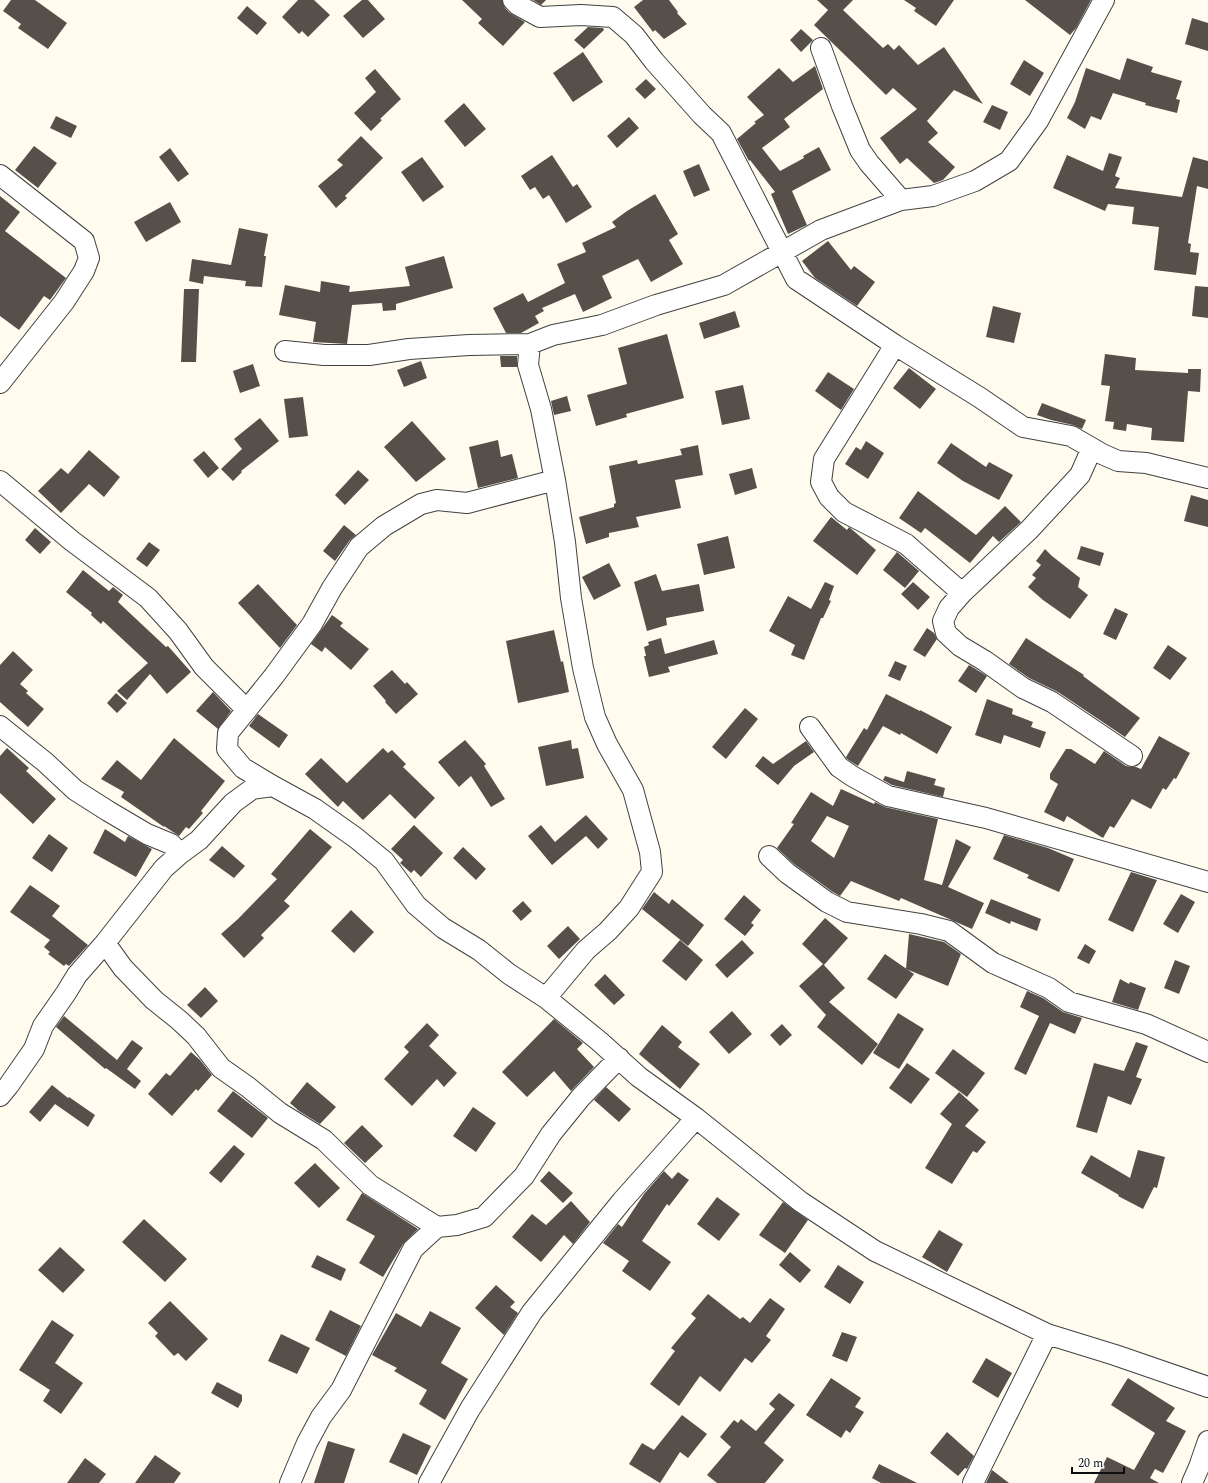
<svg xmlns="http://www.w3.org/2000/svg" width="1208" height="1483" viewBox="0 0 1208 1483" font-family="Spectral,serif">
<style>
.building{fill:#57504a;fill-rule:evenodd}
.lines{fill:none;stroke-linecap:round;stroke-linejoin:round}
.minor-casing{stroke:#414141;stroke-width:22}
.minor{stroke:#fff;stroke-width:20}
</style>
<rect width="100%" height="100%" fill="#fffcef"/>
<path class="building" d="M11,0H35L67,23L48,49L18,28L21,24L3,11Z
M298,0H314L330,15L308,37L302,31L299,34L282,17Z
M362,0H368L385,19L363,38L343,16Z
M462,0H502L505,8L510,13L525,22L503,46L478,23L482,19Z
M533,0H546L541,5Z
M643,0H669L678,12L677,13L687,24L664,39L655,30L653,32L634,7Z
M817,0H853L843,10L883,48L888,44L894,50L899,45L918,65L944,47L983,104L954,90L927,121L938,133L928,142L955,167L943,180L934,183L907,158L900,164L880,138L917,109L893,88L886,95L814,25L828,10Z
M904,0H954L936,26L914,11L916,8Z
M1025,0H1091L1076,28L1070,35Z
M247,6L267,23L257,35L237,18Z
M1192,18L1208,23V51L1185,44Z
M588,27L603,28L604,30L584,49L574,40Z
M801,29L813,40L801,52L790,40Z
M583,52L603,82L573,102L553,73Z
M1127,58L1153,67L1151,72L1182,81L1176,99L1180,100L1177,113L1145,105L1146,103L1113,93L1101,120L1091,116L1085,129L1067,118L1075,102L1086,68L1120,80Z
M1024,60L1044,73L1030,96L1010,84Z
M815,66L823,89L784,119L790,127L762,148L780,171L804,158L803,156L819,147L831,170L792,191L807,225L788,234L771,194L775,192L750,160L749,161L737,139L756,123L754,122L764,115L747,97L779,68L793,82Z
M375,69L401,99L380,119L382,120L371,131L354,113L376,92L365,78Z
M646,79L656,89L645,99L635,89Z
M464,103L486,129L465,147L444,121Z
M992,105L1008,112L1000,130L983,122Z
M56,116L77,126L71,138L50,128Z
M629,117L639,128L617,148L607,136Z
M361,136L383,158L345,196L347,198L336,208L318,186L343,165L337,160Z
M34,146L57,163L38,188L15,170Z
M170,148L189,174L178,182L159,157Z
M1109,153L1122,157L1115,176L1120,178L1115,188L1182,197L1193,157L1208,161V189L1197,186L1188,243L1191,244L1190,252L1199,253L1196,275L1154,270L1159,227L1132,224L1134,207L1108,204L1105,211L1053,188L1067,155L1103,171Z
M552,155L573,187L577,184L592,207L566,223L549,195L543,199L535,187L530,190L521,176Z
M422,157L444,187L423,202L401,172Z
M699,164L710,190L694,197L683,171Z
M655,194L678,234L669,240L683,264L651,282L638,259L602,276L612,298L583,312L575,294L542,308L544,311L535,316L539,323L521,333H506L493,308L523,293L528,302L565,283L557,264L586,252L582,243L616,227L612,222L627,211Z
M0,196L20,212L5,231L66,278L50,300L44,296L19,330L0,316Z
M170,202L181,222L146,242L134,222Z
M239,228L268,234L264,256H266L262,287L245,286L246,281L204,276L203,284L189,281L192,259L231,265Z
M828,241L851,270L854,266L875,282L857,306L815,278L802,261Z
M444,256L453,288L396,304V310L383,311L382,303L352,305L347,344L313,342L316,322L279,315L285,285L320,292L321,281L350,286L349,292L410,286L405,267Z
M1195,286L1208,287V318L1192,316Z
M184,289H199L196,362H181Z
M993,306L1021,313L1014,343L986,337Z
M735,311L740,327L704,339L699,323Z
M667,334L684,398L626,414L627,417L596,426L587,395L627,384L618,348Z
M1105,354L1136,358L1135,370L1188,373V369H1201L1200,392L1188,391L1184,442L1151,440L1152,428L1127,424L1126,431L1113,429L1114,422L1105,421L1110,386L1101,385Z
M500,356H517V367H501Z
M421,361L427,378L404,387L397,370Z
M253,364L260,386L240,393L233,371Z
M909,368L936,389L920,409L893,388Z
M828,372L854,389L841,410L815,391Z
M743,385L750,419L722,425L715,391Z
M567,396L571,411L554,415L551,401Z
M303,397L308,436L289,438L284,399Z
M1042,403L1086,420L1082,429L1073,425L1051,420L1037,415Z
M260,418L279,441L241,471L242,472L233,481L221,469L242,449L234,439Z
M412,421L446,459L416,482L384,447Z
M498,440L501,457L512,454L518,478L478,488L469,447Z
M866,441L884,453L868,479L845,464L856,447L861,450Z
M951,443L986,467L989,462L1013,475L999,500L963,481L937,463Z
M698,445L703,475L675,480L681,508L636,517L639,527L609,533V537L586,544L579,517L614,507V504L616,503L609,466L637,460L638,464L682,455L680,449Z
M89,450L120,477L104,497L89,484L61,513L38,491L61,468L68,474Z
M204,451L219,468L208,478L193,460Z
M752,468L757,488L735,495L729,474Z
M358,470L369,480L345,505L335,495Z
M918,491L976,535L1005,506L1021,522L999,542L993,536L970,563L925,528L921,533L899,518Z
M1191,495L1208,500V527L1184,521Z
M831,517L847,530L849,527L876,550L857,575L813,541Z
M344,525L356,535L350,540L335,561L323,551Z
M35,528L51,542L40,554L25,540Z
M728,536L735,568L704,575L697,544Z
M149,542L160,550L147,567L136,559Z
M1081,546L1104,553L1100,566L1077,559Z
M1045,549L1052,556L1080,578L1078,587L1088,595L1070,619L1043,600L1028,587L1036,578L1032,575L1041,565L1036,561Z
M897,552L919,571L905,588L883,570Z
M609,563L621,586L594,600L582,577Z
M83,570L109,591L113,587L123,595L118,602L166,647L168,646L191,672L167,694L150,674L127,700L117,691L148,663L103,621L101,624L91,615L92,613L66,592Z
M656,574L662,591L699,584L704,611L666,618L667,625L647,631L634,582Z
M825,582L834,586L829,600L831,601L823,618H821L804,660L791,655L795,645L769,631L788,596L811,609Z
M913,582L930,597L918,610L901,594Z
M258,584L297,625L280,648L238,603Z
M1115,608L1128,614L1116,640L1103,634Z
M332,615L343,623L340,626L369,649L351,670L325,647L322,652L311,644Z
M927,628L934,633L937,639L925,657L913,650Z
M554,630L561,662L563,661L569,692L518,703L506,641Z
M661,638L665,654L714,640L718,654L668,667L670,672L649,677L644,656H646L644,647L649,645L648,642Z
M1026,638L1084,675L1083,676L1140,718L1125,737L1058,692L1029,678L1009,664Z
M1168,645L1187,658L1170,680L1153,668Z
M13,651L33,670L20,684L28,691L26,693L44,709L28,727L0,702V665Z
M895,661L907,666L900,681L888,676Z
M969,665L987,676L976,693L958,681Z
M392,670L405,684L407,682L418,694L396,714L385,702L386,701L373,686Z
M213,692L231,711L218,729L196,711Z
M116,693L127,703L117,713L107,703Z
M886,694L920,711V710L952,727L937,754L901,733L900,735L883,726L858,766L847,759L846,757L864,728L867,730Z
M987,699L1013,709L1012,714L1033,722L1031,727L1046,732L1040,748L1004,735L1001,744L975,735Z
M745,708L758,719L726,759L712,747Z
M258,714L288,735L279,748L249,726Z
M1159,736L1190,753L1176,779L1174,778L1166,790L1163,788L1151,809L1132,799L1114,828L1110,826L1103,838L1067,816L1064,822L1044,812L1058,784L1050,779V774L1066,749H1071L1095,764L1104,751L1126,766L1132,767H1136L1141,769Z
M174,738L225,781L201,811L203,813L189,829L186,827L179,836L164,826V827L121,797L124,792L101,779L117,760L141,780Z
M465,740L486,764L484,766L505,799L491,807L471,776L459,787L438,762Z
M571,740L572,749L578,748L584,778L546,786L538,747Z
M806,741L814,752L794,766L778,785L755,766L763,756L773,764Z
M7,748L29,768L26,771L56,799L33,824L0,793V756Z
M383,748L388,753L392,750L406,764L403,767L435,798L415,819L390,794L363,820L343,801L338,807L305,774L321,758L347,783Z
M907,771L936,779L934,785L945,788L943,797L892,785L883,780L885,776L904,782Z
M841,789L874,804L875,802L885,807L938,819L924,880L942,885L956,839L971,847L948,887L984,903L972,929L901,898L899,901L851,881L840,896L833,892L794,864L777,848L794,824L791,823L811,792L833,806ZM827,816L849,826L834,858L811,841Z
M586,815L608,839L598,849L586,836L552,865L528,836L541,825L555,842Z
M414,825L443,853L421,877L414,870L411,873L400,863L403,860L391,849Z
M105,829L125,842L128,836L152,849L136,877L93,853Z
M310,829L332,847L284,901L290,906L261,935L264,938L244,958L221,934L238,919L277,879L271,874Z
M49,834L68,848L52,872L32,858Z
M1004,835L1048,848L1074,859L1059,892L1027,878L1029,875L993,859Z
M222,846L245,866L234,878L209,860Z
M463,847L486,869L476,880L453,858Z
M1131,872L1157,880L1133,932L1108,920Z
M30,885L60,906L52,916L88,945L69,966L66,964L64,966L48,954L50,952L44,947L50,940L10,912Z
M654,892L669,904L672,899L704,925L688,946L642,909Z
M1181,894L1195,902L1178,933L1163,924Z
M744,895L761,910L751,923L754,925L745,936L724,919Z
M991,899L1041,919L1037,931L1011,921L1010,924L985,913Z
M523,901L532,911L521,921L512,911Z
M351,910L374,932L354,953L331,931Z
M825,918L848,938L824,965L802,944Z
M568,926L580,939L559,959L547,946Z
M909,934L944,942L961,954L948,986L906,969Z
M680,940L703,960L686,981L662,961Z
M742,940L754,953L727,978L715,965Z
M1085,944L1096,951L1089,964L1077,958Z
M885,954L914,974L896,999L867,979Z
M1175,960L1190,966L1179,994L1164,988Z
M823,964L845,988L829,1002L878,1044L862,1065L817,1027L826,1015L799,986Z
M605,974L625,995L614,1005L594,985Z
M1120,979L1129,984L1130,982L1146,988L1138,1010L1112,1002Z
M205,987L218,1001L201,1018L187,1005Z
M1027,991L1043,998L1063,1012L1082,1018L1075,1034L1050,1023L1026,1075L1014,1069L1039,1016L1020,1007Z
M732,1011L752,1034L729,1054L709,1032Z
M898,1013L924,1029L899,1069L873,1053Z
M64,1016L117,1060L132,1040L143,1048L127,1069L141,1081L135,1089L106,1068L105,1069L56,1027Z
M554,1019L583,1043L577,1049L594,1067L571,1091L554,1071L527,1097L502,1072Z
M427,1023L439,1035L429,1046L457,1073L444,1087L437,1079L412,1106L384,1079L409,1052L404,1047Z
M782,1024L792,1035L780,1046L770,1035Z
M662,1025L682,1042L678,1047L700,1064L680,1089L639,1054Z
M1136,1042L1148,1046L1136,1077L1142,1079L1131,1105L1108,1096L1097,1133L1076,1127L1094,1063L1124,1071Z
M953,1049L985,1073L967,1097L935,1073Z
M191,1052L200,1060L212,1075L198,1091L196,1089L172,1116L148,1094L166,1073L170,1076Z
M907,1063L930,1079L911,1104L889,1088Z
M307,1082L336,1107L320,1124L299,1111L290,1103Z
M52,1085L68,1098L69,1097L95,1115L88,1127L55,1104L40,1122L29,1112Z
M606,1087L631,1109L619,1122L594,1100Z
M233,1091L268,1118L252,1138L217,1111Z
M959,1092L979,1110L965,1126L986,1142L977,1153L973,1151L952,1184L925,1168L952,1124L940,1114Z
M473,1107L496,1123L476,1152L453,1136Z
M362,1125L383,1146L365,1163L344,1143Z
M234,1145L245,1154L221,1183L209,1173Z
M1138,1150L1165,1157L1157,1188L1154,1187L1143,1209L1118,1196L1119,1195L1081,1173L1091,1155L1130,1178Z
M315,1163L340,1188L319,1208L294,1183Z
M549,1171L573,1193L563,1203L540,1181Z
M664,1171L672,1179L678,1172L689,1180L669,1206L667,1204L642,1241L671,1262L650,1291L622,1271L629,1261L603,1243L618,1224L622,1227L644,1194Z
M362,1193L418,1229L403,1244L383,1277L359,1263L375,1236L346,1220Z
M717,1197L740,1214L719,1241L697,1224Z
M571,1201L590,1222L573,1244L564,1235L541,1262L512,1237L532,1214L546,1225Z
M783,1202L808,1220L785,1253L759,1235Z
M144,1219L187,1259L165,1282L122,1242Z
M939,1230L963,1244L947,1272L922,1257Z
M60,1247L85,1270L63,1293L38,1270Z
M790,1252L811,1270L800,1283L779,1265Z
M317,1255L346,1269L341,1281L311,1267Z
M838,1265L864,1282L850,1304L824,1287Z
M496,1285L515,1302L510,1307L518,1313L504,1335L475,1308Z
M708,1294L740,1319L743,1317L750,1323L770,1298L785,1309L766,1336L771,1340L752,1363L745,1358L720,1392L700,1376L679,1406L650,1384L675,1351L671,1348L696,1318L691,1314Z
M170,1301L208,1339L186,1361L178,1353L174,1356L155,1336L158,1333L148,1323Z
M330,1310L361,1326L346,1356L315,1340Z
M430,1311L461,1328L441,1363L468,1379L445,1420L419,1404L427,1390L394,1371L397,1368L372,1355L396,1313L421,1327Z
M52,1320L74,1335L55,1363L83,1383L61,1414L43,1401L50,1390L19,1370Z
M842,1332L857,1337L847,1362L832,1356Z
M281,1334L310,1348L297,1374L268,1361Z
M986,1358L1012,1373L998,1398L972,1382Z
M831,1378L861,1398L855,1407L864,1412L850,1433L846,1430L841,1438L806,1415Z
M1128,1378L1175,1408L1166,1421L1186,1431L1163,1473L1155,1469L1150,1478L1159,1483H1094L1107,1457L1134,1470L1155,1433L1111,1405Z
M217,1382L242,1395V1401L238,1408L211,1393Z
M779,1393L795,1405L764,1443L784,1460L765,1483H717L707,1475L731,1447L720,1437L734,1420L738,1423L741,1419L756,1431L775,1409L769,1404Z
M682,1415L707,1434L688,1458L680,1452L660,1483L629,1464L642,1443L654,1450Z
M947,1432L974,1456L967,1469L965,1468L958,1476L930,1453Z
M403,1433L431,1446L417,1475L389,1462Z
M328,1441L355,1449L344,1483H314Z
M155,1455L181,1473L174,1483H135Z
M85,1458L106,1474L99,1483H67Z
M879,1464L917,1483H881L872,1478Z
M992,1470L1009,1483H986Z"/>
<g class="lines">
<defs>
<path id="minor" d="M513,0L518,5L540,17L581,15L613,17L634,35L654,61L702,115L721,133L796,279L895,345L979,397L1023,427L1071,436L1102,454L1118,461L1146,463L1208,478
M821,48L842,106L860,150L869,163L901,200
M0,175L84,241L89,258L84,271L64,302L0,383
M530,344L528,365L541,409L555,480L565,542L571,598L583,668L595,717L607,744L633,790L650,852L652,872L629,908L608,931L586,950L546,998
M895,345L824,459L821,482L829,497L844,512L906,544L962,593
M285,351L324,355H369L409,349L469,345L530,344L553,335L602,325L656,305L724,285L821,230L901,200L933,196L975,181L1009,161L1038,121L1104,0
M1092,448L1080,475L1029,530L962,593L949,608L943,621L946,633L960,646L985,661L1023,688L1052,702L1132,756
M0,481L72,541L148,598L178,631L204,667L247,710
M0,726L45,762L75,790L108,811L147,834L171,844L180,854L199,840L233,803L252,789L273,786L315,809L356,838L384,861L416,905L443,928L479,950L509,974L546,998L599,1041L639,1077L696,1118L801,1202L875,1251L1047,1334L1115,1355L1208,1387
M810,727L839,767L852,776L888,796L986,818L1208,882
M273,786L243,768L227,749L228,733L274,676L312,624L332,588L359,547L384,526L421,504L437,500L467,503L555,480
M769,856L787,873L827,902L847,912L921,924L949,931L993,963L1049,988L1069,1002L1146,1024L1208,1052
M105,943L123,968L154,1000L179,1020L196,1036L221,1068L248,1087L280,1113L324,1140L370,1185L437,1227
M0,1096L9,1085L34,1049L43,1026L66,993L77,975L105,943L164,868L180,854
M290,1483L307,1443L321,1417L341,1390L413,1249L437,1227L457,1225L484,1217L524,1176L551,1134L581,1097L619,1058
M429,1483L470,1409L532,1312L622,1201L696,1118
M973,1483L1047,1334
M1192,1483L1199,1467L1208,1441"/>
</defs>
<use href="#minor" class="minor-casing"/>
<use href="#minor" class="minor"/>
</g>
<path d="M1072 1467v6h52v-6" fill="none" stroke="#0e0e0e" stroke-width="2"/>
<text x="1078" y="1467" font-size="12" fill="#0e0e0e" stroke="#ffffff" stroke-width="3" paint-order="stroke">20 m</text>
</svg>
